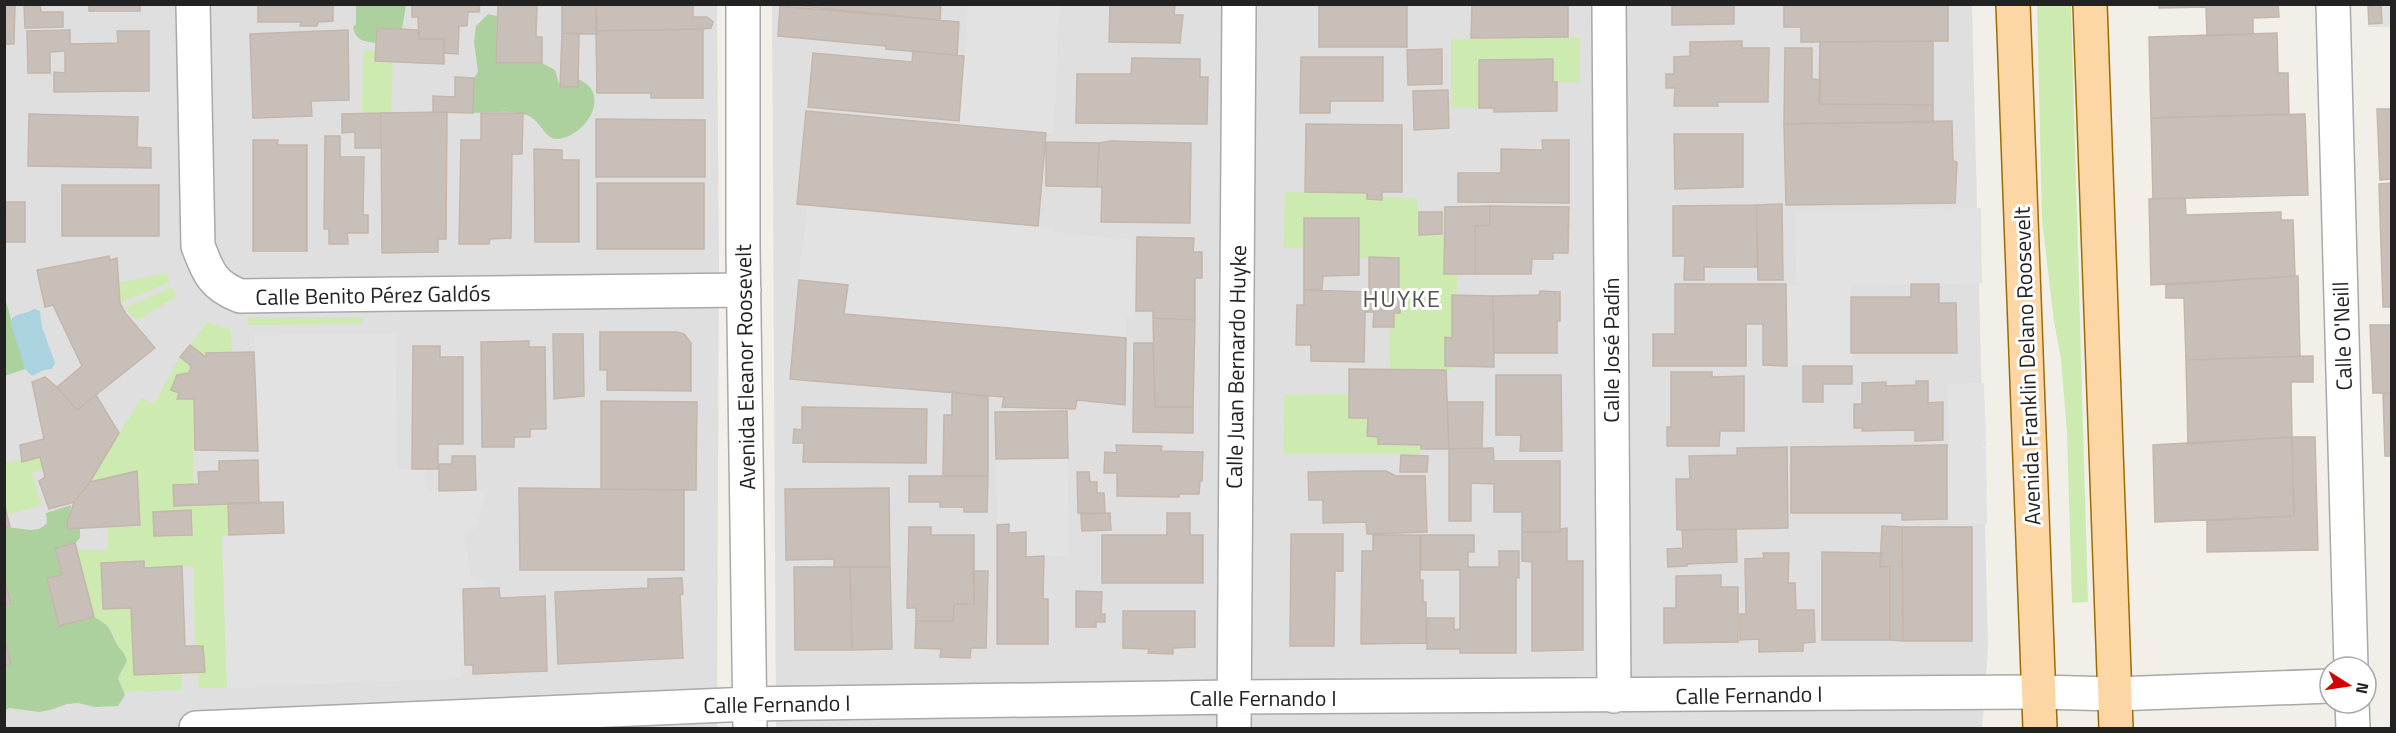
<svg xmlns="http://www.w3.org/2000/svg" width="2396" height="733" viewBox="0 0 2396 733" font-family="'Titillium Web',sans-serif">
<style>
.residential{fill:#e0dfdf}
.grass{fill:#cdebb0;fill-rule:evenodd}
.forest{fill:#add19e}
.parking{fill:#e2e2e2}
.water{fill:#aad3df}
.building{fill:#c7bfb8;stroke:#c4b6ab;stroke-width:1.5}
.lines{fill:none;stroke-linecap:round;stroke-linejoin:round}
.minor-casing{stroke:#a9a9a9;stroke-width:36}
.major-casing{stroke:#a06b00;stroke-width:36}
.minor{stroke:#fff;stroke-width:33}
.major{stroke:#fcd6a4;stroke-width:33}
.labels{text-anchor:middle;stroke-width:6;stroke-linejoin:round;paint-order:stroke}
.street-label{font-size:22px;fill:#222;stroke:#fff}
.neighbourhood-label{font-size:24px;letter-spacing:1.5px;fill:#555;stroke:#fff}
</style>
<rect width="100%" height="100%" fill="#f2efe9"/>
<path class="residential" d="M4,5H717L719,261L717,728H5Z
M772,5H1972L1988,647L1982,728H776Z"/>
<path class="grass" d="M2037,5H2071L2088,602L2072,603L2067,433L2061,359L2054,322L2042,220Z
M1580,37V82H1553L1552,59L1479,60V108H1451V39Z
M363,50H376L375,61L393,62L391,113L362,114Z
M1285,192L1367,193V199L1381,200L1382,196L1417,199L1419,212L1445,210L1444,274H1457V295H1452V338H1445V366L1453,367L1452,371L1390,369L1389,327H1394V313H1400L1399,258H1359V218H1304L1303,248H1283Z
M166,273L170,282L120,303L117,283Z
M172,287L177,296L137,321L124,308Z
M248,317H362V324L248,325Z
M207,322L231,330L232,352L207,353L206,357L190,345Z
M180,357L191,366L189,373L177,375L171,390L179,393L178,399H194L193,484L173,486L174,506L228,503L229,535L222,536L227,688H199L197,672L205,671L203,646H195L193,566L144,568V561L101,564L103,609L131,608L134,674L182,673V690L124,692L118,678L123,671C117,646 119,630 94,617L77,550H108V527L140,525L137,471L90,482L141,398L154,404ZM190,510L192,535L155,536L153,512Z
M1349,394V418H1368L1367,436L1378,437V444L1421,445L1420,454H1283L1284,395Z
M40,457L44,470L32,472L41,505L7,515L4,503V463L22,459L23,462Z"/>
<path class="forest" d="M356,5H406L402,29L377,28L376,43C363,41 356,41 353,27L356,24Z
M488,14L497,16L496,62L542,63L555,70L560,87H578V79C613,93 586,138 556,139C546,139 540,121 529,116C514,109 490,113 473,113L474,78L478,72L474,42L476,26Z
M4,294L25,369L5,376H4Z
M71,505L68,529L80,528V538L75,543L94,617C111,626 109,629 117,644C120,651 124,650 127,661L118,678L125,695L118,706L95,707L78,703L67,704L50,710L39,712L9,708L5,711V528C19,525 35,537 47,523L46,513Z"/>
<path class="parking" d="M968,5H1060L1053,134L961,125L959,121Z
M2367,5H2391V27H2368Z
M807,205L1054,227V232L1133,240L1134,318H1126V338L844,314L847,285L799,280Z
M1981,208L1982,283L1851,286L1852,366H1787L1786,287L1796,286L1795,211Z
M396,333L397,469H426L427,490H487L476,528L465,533L471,576L482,579L489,588L463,590L465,665H460L461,678L227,688L222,536L284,533L283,502L259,503L254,334Z
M1984,383L1986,447L1949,448L1947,384Z
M1986,448L1987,524L1949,525L1948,449Z
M1068,458L1069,556L1026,557V533H1009L1008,524L997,525L996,459Z"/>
<path class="water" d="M34,309L40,311L42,327L55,363L52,369L44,370L32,376L25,369L11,324L12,318C17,313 27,314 34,309Z"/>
<path class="building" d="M4,4H15L14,44H4Z
M24,4H40L41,12H63V27L25,28Z
M89,4H140V11H89Z
M258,4H333V21L318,22L317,26H300L301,22H258Z
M412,4H480L479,12H468L467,26H459L458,54L444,53V39H419L418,17H412Z
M498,4H537L536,37H542V63H496Z
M562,4H596L597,34L562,33Z
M596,4H693V17H707L713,22L711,28L703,29L596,31Z
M781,4H941L940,20Z
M1110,4H1175L1174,15H1183L1180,43L1109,42Z
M1319,4H1407V47H1319Z
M1472,4H1568V37L1471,38Z
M1672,4H1734V24L1672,25Z
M1784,4H1948V41L1801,42V27H1784Z
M2159,4H2278L2279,17L2253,18V34L2207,36L2206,7L2159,8Z
M2368,4H2381L2382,23L2369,24Z
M780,6L959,22L957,55L886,49V46L778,36Z
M377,28L418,30L419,39H444V64L375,61Z
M703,29V98H651V93H597L596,31Z
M70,30V44L118,43L117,31H149V91L54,92V72L65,73V51L50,52V73H28L27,31Z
M348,30L349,100L311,101L312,116L253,118L250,34Z
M562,33L579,34L578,87H560Z
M2277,33L2278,73H2288L2289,114L2151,118L2149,37Z
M1742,41V48H1769L1768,102H1717L1718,106H1674L1675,88H1666V74H1674V57L1690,56V42Z
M1933,41V105L1819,104L1820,42Z
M1785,48H1812V79L1821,80L1819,104L1933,105V122L1784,124Z
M1442,49V84L1408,85L1407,50Z
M913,51L964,56L959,121L808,107L813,53L912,62Z
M1301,57H1383V101H1330V113H1300Z
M1132,58L1200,59V77H1208L1207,124L1076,123L1077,74H1131Z
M1553,59V82H1557V111L1494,112V108H1479V60Z
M455,77L474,78L473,113L433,112V96L455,97Z
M1448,90L1449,128L1414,130L1413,91Z
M2377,109H2392V179L2380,180Z
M806,111L1046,133L1038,226L797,204Z
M447,112L446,239H438V252L382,253L381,113Z
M381,113V148H355V132L342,133V114Z
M481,113H523L522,154H512L511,238L490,239L489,244H459L461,140H481Z
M29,114L138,117L137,147L151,148V168L28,166Z
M2305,114L2308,195L2153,199L2151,118Z
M596,119L705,120V177H596Z
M1952,121L1953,161L1957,162L1955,203L1786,205L1784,124Z
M1306,124L1402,125V192H1382V200L1367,199V193L1305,192Z
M1674,134H1743V187L1675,189Z
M325,136H340V157H364L363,215H368V233H347L348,244H329V229H324Z
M253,140H278L277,145H307V251H253Z
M1542,140H1569V203L1458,202V173H1501V149L1543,150Z
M1111,141L1191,143L1190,223L1101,222L1102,187H1097L1099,143Z
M1046,142L1099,143L1097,187L1046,186Z
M534,149L562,150V160H579V242H535Z
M597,183H704V249H597Z
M2392,183V307H2383L2379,184Z
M62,185H159V236H62Z
M2185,198L2186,215L2281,212V220H2293L2295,276L2151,285L2149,199Z
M6,202H25V242H4Z
M1782,204L1783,280H1758L1757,205Z
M1757,205V267H1704V280H1684L1685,256H1673V206Z
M1490,206L1569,207L1568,253H1553V259H1532L1531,274H1475V226L1490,225Z
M1490,206V225L1475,226V274H1444L1445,207Z
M1419,212H1442V234L1419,235Z
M1304,218H1359V275L1323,276L1322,289L1304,290Z
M1137,237L1194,238L1193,252H1202V278H1195V320L1153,318V311H1136Z
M109,256L110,260L117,258L120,303L126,314L155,348L77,410L57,387L82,366L53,305L45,307L37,270Z
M1369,257L1399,258V292L1369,291Z
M2298,276L2300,356L2186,360L2184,298H2166V285Z
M799,280L848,285L844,314L1126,338L1125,405L1077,400L1075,409L1002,407L1004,397L790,379Z
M1675,284H1786L1787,366L1763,365V324H1746V366H1653V334H1675Z
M1911,284H1939V303H1956L1957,353H1851V297H1911Z
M1304,290L1400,293V313H1394V327H1373L1374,312H1365L1364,362L1311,361V345H1296L1297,305H1304Z
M1540,291L1560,292V321H1557V353H1494L1493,296L1539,295Z
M1452,295L1493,296L1494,367L1445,366V337L1452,338Z
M1153,318L1195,320L1193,407H1155Z
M2370,325H2392V393H2373Z
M600,332H677L684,334L691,343V391L607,390V370H600Z
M553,334H583L584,396L554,399Z
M529,341V347H545L546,429H530V437H514V447H482L481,342Z
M1134,343H1153L1155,407H1193V433L1133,432Z
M190,345L206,357V353L254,352L258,451L195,450L194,399H177L179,393L171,390L177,375L189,373L191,366L180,357Z
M413,346H440V357H463V444H438V469H412Z
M2313,356V382H2291L2292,437L2188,444L2186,360Z
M1803,366H1852V384H1823V402H1803Z
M1349,369L1446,370L1449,449H1421V445L1378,444V437L1367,436L1368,418H1349Z
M1671,372H1712V377L1744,376V431H1720L1719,446H1667V427H1671Z
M1496,375H1561L1562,451H1520L1521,435H1496Z
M45,377L57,387L77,410L96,395L119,433L90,482L74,502L49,509L39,481L45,477L40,457L22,462L20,445L44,439L32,382Z
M1916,381H1928V403L1943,402V440L1915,441V430L1862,431L1863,428H1854V404H1862V383L1886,382V386L1916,385Z
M952,392L988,397V476H943L944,415H952Z
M2383,393H2392V456H2385Z
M601,401L697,402L696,490L601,489Z
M1447,402H1483L1482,448L1449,449Z
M802,407L927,409L926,463L803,462L804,443H793L794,429L802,430Z
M1067,411L1068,458L996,459L995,412Z
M2292,437H2315L2318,550L2207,552V521L2294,516Z
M2292,437L2294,516L2155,522L2153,445Z
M1116,445L1162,446L1161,451L1203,452L1202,481H1200L1199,494H1179V497L1117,496V473H1104L1105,452L1117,453Z
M1947,445V519L1902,520V513H1791V447Z
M1787,447L1788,528L1677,530L1676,479H1690L1689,456L1737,455V448Z
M1493,448L1494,461H1560V532H1522V512H1494V484L1471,483V521H1449V449Z
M1401,455L1428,456L1427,472H1400Z
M452,456H475L476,490L439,491V464H452Z
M258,460L259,503L174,506L173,485L199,484L198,472L219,471V461Z
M137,471L140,525L68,529L67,523L74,502L90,482Z
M1362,471H1386L1396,476H1425L1427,532L1367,534L1366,522L1323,523V500H1309L1308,472Z
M1077,472H1089L1090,482H1097V493H1104L1105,513H1078Z
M909,476H988L987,512H964V507H940V502H909Z
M519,488L684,490V570H520Z
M889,488L890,567H834V559L786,560L785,489Z
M283,502L284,533L229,535L228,503Z
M4,503L10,527L4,528Z
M191,510L192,535L154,536L153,512Z
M1110,513L1111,530L1082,531L1081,514Z
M1167,513H1190V535H1203V583H1102V535H1167Z
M1009,524V533L1026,532V557L1044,556L1043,599H1048V644H997V525Z
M1882,526L1902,527L1903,641L1890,640V566L1880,567Z
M909,527H931V535H974V604H954L953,621H916V608H907Z
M1902,527H1972V641H1903Z
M1567,528V561H1583V650L1532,651V562L1522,561V532H1560V529Z
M1736,529L1737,562L1687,564V566L1668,567L1667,549L1683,548L1682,530Z
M1291,534H1343V571H1335L1334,646H1290Z
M1373,535H1420V580H1423V602H1426V643L1361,644L1362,551H1373Z
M1421,535H1474V552H1468V567H1499V551H1519V578H1516V653H1460V649H1427V618H1454V630L1460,629V570H1421Z
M75,543L94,617L59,626L47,578L62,575L55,548Z
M1822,552L1882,553L1880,567L1890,566V640H1822Z
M1763,553H1789L1788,583H1795L1796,610H1814L1815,642L1803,643V651L1759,652V639L1740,640V614H1746L1745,559L1764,558Z
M144,561V568L182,566L185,646H203L205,672L134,675L131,608L103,609L101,563Z
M794,567H850L852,650H795Z
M850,567H890L892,649L852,650Z
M973,571H988L986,648H971L970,658L940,657L941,649L915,648L916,621H953L954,604H974Z
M1721,575V587H1738V642L1664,643V608H1676V576Z
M4,578L11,604L4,605Z
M682,578L683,594L680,595L683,658L558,664L555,592L648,588V579Z
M489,588H499L500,598L545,596L547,671L473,674V665H465L463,589Z
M1076,591L1102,592L1101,614H1105V622H1096V627H1076Z
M1123,611H1195V647L1173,648V654L1148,653L1149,649L1123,648Z
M4,637L11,664L4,665Z"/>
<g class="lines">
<defs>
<path id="minor" d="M193,4L198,246C208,272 212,285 240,296L744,290
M743,4V249L750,728
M1609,4L1614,696
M2333,4L2351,667
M2352,703L2353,728
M196,728L750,704L1233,697L2039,692L2115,694L2330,686
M1234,728L1239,4"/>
<path id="major" d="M2013,4L2040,728
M2090,4L2116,728"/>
</defs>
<use href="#minor" class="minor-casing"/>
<use href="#major" class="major-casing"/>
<use href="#minor" class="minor"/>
<use href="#major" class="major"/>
</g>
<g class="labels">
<g class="street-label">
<text transform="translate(373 295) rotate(-1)" y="8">Calle Benito Pérez Galdós</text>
<text transform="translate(2342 336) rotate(-92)" y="8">Calle O'Neill</text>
<text transform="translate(1611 350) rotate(-90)" y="8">Calle José Padín</text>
<text transform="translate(2027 366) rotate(-92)" y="8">Avenida Franklin Delano Roosevelt</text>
<text transform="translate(745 367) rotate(-91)" y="8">Avenida Eleanor Roosevelt</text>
<text transform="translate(1236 367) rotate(-89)" y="8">Calle Juan Bernardo Huyke</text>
<text transform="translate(1749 695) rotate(-1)" y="8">Calle Fernando I</text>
<text x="1263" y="706">Calle Fernando I</text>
<text transform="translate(777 704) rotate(-1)" y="8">Calle Fernando I</text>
</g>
<g class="neighbourhood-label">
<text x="1402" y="307">HUYKE</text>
</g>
</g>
<rect width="2396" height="733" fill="none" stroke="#222222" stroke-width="12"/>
<g transform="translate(2348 685) rotate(102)"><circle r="28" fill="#ffffff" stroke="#a7a7a7" stroke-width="1.5"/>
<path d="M0-4.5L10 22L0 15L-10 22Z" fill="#d40000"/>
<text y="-9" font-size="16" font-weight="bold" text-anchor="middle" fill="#222222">N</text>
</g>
</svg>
